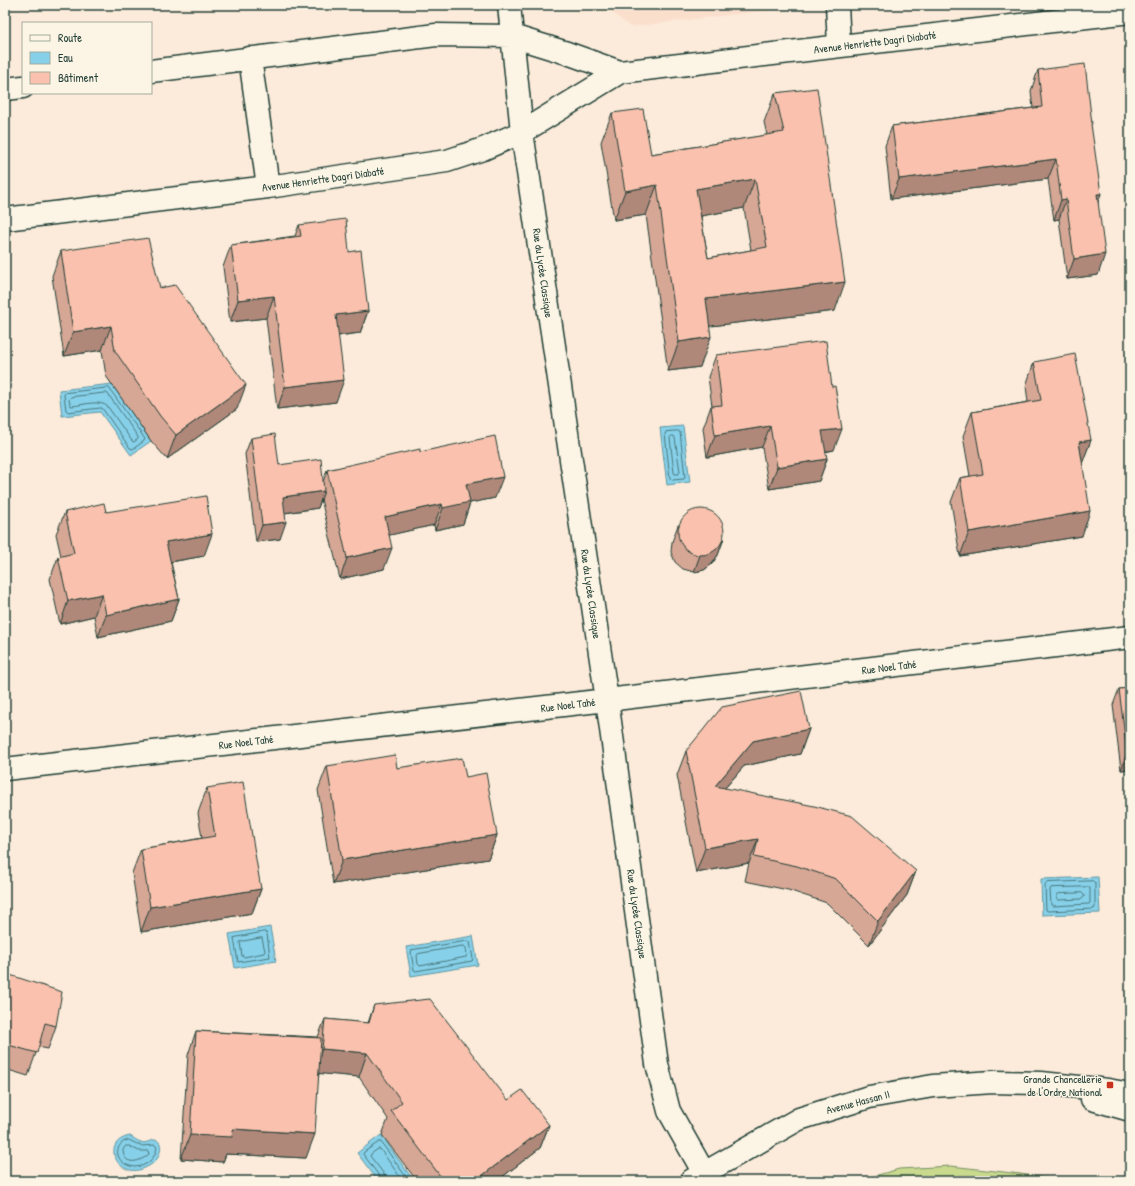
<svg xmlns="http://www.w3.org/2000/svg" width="1135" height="1186" viewBox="0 0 1135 1186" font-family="'Patrick Hand',sans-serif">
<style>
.built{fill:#fbdfcd}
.green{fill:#c9da8f;stroke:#748c62}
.water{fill:#87d0e9;stroke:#5d95a1}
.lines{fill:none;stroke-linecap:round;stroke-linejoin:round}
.shore{stroke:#49787c;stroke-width:1}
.minor-casing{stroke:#1f3d34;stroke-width:25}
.minor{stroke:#fcf5e5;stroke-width:22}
.wall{fill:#d7a796;stroke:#1f3d34;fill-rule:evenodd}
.shaded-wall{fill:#af887a;stroke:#1f3d34}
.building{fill:#fac2ae;stroke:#1f3d34;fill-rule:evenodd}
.poi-dot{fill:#c8321e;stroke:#fcf5e5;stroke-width:1.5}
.labels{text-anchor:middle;stroke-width:3;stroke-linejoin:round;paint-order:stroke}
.street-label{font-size:11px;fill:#1f3d34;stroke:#fcf5e5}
.poi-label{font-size:11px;fill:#1f3d34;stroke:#fcf5e5;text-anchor:end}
</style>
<rect width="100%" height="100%" fill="#fcebda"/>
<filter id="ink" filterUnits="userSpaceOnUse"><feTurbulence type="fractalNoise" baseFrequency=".025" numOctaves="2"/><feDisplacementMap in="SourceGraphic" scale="8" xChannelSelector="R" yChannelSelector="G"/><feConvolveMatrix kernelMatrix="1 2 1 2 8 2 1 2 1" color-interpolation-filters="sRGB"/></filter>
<g filter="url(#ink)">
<path class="built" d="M603,5H813L630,27Z"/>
<path class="green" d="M951,1166L1021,1174L1061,1181H857L899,1169Z"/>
<path class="water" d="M112,384L151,441L131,455L100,412L62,416L59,390Z
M683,426L690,482L667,485L660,428Z
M1098,877L1100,913L1042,915L1041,879Z
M270,927L276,961L235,968L229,934Z
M473,936L478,965L411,976L406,947Z
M381,1135L414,1181H378L357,1153Z
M130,1136C134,1138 137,1141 141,1142C145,1144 149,1141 153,1140C164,1139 161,1153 157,1159C153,1164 148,1167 142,1169C118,1178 99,1142 130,1136Z"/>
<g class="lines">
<path class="shore" d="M109,388L145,439L144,441L133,449L130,448L102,408H100L68,412L66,410L64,395L65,393Z
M106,393L108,394L138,437V439L134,442L132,441L108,407C100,399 83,405 72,406L70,405L69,399L71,397Z
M678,431L680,432L685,477L684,479L672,480L670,478L665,434L666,432Z
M672,436H674L675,438L680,472L678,474H675L674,473L670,438Z
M1093,881L1095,883V907L1094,909L1048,911L1046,910L1045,885L1046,883Z
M1088,887L1090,888V903L1089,904L1053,906L1051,905L1050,890L1051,888Z
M1082,893L1084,895V897L1082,899L1058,900L1057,898V895L1058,894Z
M265,932L267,934L270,957L238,962L234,938Z
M262,938L265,951L264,953L244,957L242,956L240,942Z
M469,941L470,942L473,959L472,961L416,971L414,970L411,952L412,950Z
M464,946L466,948L467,956L466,957L420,966L418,964L417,956L418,954Z
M129,1140L141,1146L155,1145L157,1147C156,1153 154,1157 150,1161C132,1177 106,1156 123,1142Z
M126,1146H129L139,1151H148L149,1154C141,1162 123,1167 123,1150Z
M381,1181L380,1177L363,1154L364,1152L379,1142H381L409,1181
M386,1181L384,1174L370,1156L371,1154L378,1149H380L403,1181"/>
<defs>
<path id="minor" d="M509,5L522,132L607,700L657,1064L669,1111L704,1173
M837,5L839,46
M250,58L268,187
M151,71L436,35L512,36L567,53L620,72
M5,89L23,87
M5,219L268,187L447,161L483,149L522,132L620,72L1130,12
M5,769L607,700L1130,637
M1092,1099L1130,1110
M692,1180L799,1119L869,1097L933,1086L993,1082L1041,1083L1108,1090L1130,1094"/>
</defs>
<use href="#minor" class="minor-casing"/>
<use href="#minor" class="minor"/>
</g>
<path class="wall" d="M1038,70L1091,126L1098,201V275L1067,279L1059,219L1054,220L1048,179L891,199L885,146L892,126L1033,108L1031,91Z
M775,93L835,311L710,326L700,367L668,371L646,215L614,220L601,142L612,113L651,154L767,135L764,122ZM744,208L751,250L708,258L701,216Z
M299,225L349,252L368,311L360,333L338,336L336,402L277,409L266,318L230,322L223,267L231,245L295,236Z
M61,251L160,288L237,409L167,459L151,441L106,376L102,350L64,356L52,276Z
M716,355L834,450L825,452L827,459L819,481L769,489L762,447L707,457L703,428L711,406H712L708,377Z
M1034,362L1091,440L1082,463V536L960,556L951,502L960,478L970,476L963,436L972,412L1028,402L1026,386Z
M251,438L279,465L323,482L327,470L420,452L495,498L470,503L463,524L435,530L434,525L389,535L384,569L340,579L321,499L318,508L285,513L280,539L256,542L245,454Z
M65,512H106L204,556L171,562L179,599L171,621L98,637L94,616L60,624L50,579L58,557L61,556L56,534Z
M678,525L724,538L718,555L712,564L704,570L694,572L683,569L675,562L671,552L672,542Z
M1130,688V769L1121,770L1113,705L1119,689Z
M809,729L800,754L744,766L725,788L916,871L907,895L869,945L827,903L788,890L745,881L749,863L696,873L677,775L686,751Z
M327,766L397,768L466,777L497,835L488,859L333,884L318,790Z
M207,788L261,889L252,913L141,932L132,873L141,849L202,838L198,813Z
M5,972L56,1026L48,1049L38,1047L28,1076L5,1069Z
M374,1005L508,1100L549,1125L540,1148L497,1181H417L382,1135L388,1119L359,1077L319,1073L306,1158L226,1154L223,1162L181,1159L188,1055L196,1031L318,1037L325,1019L368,1023Z"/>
<path class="shaded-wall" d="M1056,159L1048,179L891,199L899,179Z
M755,179L744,208L685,219L696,189Z
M657,185L646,215L614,220L625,191Z
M1097,194H1101L1094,214Z
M1066,199L1059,219L1054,220L1061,200Z
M1105,254L1098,275L1067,279L1074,259Z
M845,282L835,311L695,328L706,299Z
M274,296L266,318L230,322L238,300Z
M368,311L360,333L328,337L336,315Z
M111,326L102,350L64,356L73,332Z
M711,337L700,367L668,371L679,342Z
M344,380L336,402L277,409L285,387Z
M246,385L237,409L167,459L176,435Z
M770,426L762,447L707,457L715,435Z
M842,429L834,450L814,453L822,431Z
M1091,440L1082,464L1079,442Z
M827,459L819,481L769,489L777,467Z
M503,477L495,498L470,503L463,524L435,530L443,508L466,484Z
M324,491L318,508L277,514L283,497Z
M442,504L434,525L377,538L385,517Z
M1090,511L1082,536L960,556L969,532Z
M286,522L280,539L256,542L262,525Z
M212,534L204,556L158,564L166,542Z
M724,538L718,555L712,564L704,570L694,572L700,555Z
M392,548L384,569L340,579L347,558Z
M102,594L94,616L60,624L68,601Z
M179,599L171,621L98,637L106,615Z
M809,729L800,754L744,766L706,810L715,786L753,741Z
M1127,753H1130V769L1121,770Z
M497,835L488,859L333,884L342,860Z
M758,839L749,863L696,873L705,848Z
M916,871L907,895L869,945L878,921Z
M261,889L252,913L141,932L150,907Z
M322,1049L367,1053L359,1077L313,1073Z
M549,1125L540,1148L497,1181H475Z
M233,1129L315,1134L306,1158L226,1154L223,1162L181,1159L190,1135Z"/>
<path class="building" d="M1085,64L1092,124H1091L1101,194H1097L1105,254L1074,259L1066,199L1061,200L1056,159L899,179L892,126L1042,107L1038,70Z
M817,88L845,282L706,299L711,337L679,342L657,185L625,191L612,113L643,109L651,154L784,132L775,93ZM755,179L767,247L708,258L696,189Z
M346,219L349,252L361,250L368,311L336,315L344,380L285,387L274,296L238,300L231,245L301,236L299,225Z
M148,238L160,288L175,285L246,385L176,435L160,416L115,351L111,326L73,332L61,251Z
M826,341L832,387L835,386L842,429L822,431L827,459L777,467L770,426L715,435L711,406L722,405L716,355Z
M1075,354L1091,440L1079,442L1090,511L969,532L960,478L983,474L972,412L1041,400L1034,362Z
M275,434L279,465L321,459L324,491L283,497L286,522L262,525L251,438Z
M495,436L503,477L466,484L470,502L443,508L442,504L385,517L392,548L347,558L327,470L420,449V452Z
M206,496L212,534L166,542L179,599L106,615L102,594L68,601L58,557L74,553L65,512L104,503L106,512Z
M678 532a23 23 0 1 1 46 0a23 23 0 1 1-46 0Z
M1130,688V753H1127L1119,689Z
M801,691L809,729L753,741L715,786L814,806L852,816L916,871L878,921L836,879L797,866L754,857L758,839L705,848L686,751L722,707Z
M395,755L397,768L462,758L466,777L486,773L497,835L342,860L327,766Z
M243,782L261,889L150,907L141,849L215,836L207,788Z
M5,972L10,975L62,992L56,1026L45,1023L37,1053L5,1044Z
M430,999L508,1100L522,1090L549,1125L475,1181H444L391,1111L402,1102L367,1053L322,1049L325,1019L369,1023L374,1005Z
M196,1031L321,1038L315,1134L233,1129L232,1137L190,1135Z"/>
</g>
<rect class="poi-dot" x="1106" y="1081" width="8" height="8" rx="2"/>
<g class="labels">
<g class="street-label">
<text transform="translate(875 42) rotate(-7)" y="4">Avenue Henriette Dagri Diabaté</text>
<text transform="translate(323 179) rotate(-8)" y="4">Avenue Henriette Dagri Diabaté</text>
<text transform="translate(543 273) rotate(82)" y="4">Rue du Lycée Classique</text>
<text transform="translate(591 594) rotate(82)" y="4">Rue du Lycée Classique</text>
<text transform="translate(889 667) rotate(-7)" y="4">Rue Noel Tahé</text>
<text transform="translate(568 705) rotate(-7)" y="4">Rue Noel Tahé</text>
<text transform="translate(246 742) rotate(-7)" y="4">Rue Noel Tahé</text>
<text transform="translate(637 914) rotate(82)" y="4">Rue du Lycée Classique</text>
<text transform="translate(858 1102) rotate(-15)" y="4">Avenue Hassan II</text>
</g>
<g class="poi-label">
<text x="1102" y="1083">Grande Chancellerie<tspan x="1102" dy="13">de l'Ordre National</tspan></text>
</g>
</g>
<rect width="1135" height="1186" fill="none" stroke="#fcf5e5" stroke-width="20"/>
<rect x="10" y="10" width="1115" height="1166" fill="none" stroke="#1f3d34" stroke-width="1.5" filter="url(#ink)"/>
<rect x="22" y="22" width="130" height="72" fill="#fcf5e5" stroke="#a4ab9e"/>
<rect x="30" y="35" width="20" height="6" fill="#fcf5e5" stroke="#a4ab9e"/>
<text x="58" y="42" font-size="12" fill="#1f3d34">Route</text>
<rect x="30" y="52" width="20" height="12" fill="#87d0e9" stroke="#a4ab9e"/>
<text x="58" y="62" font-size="12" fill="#1f3d34">Eau</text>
<rect x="30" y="72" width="20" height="12" fill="#fac2ae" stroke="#a4ab9e"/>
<text x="58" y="82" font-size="12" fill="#1f3d34">Bâtiment</text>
</svg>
